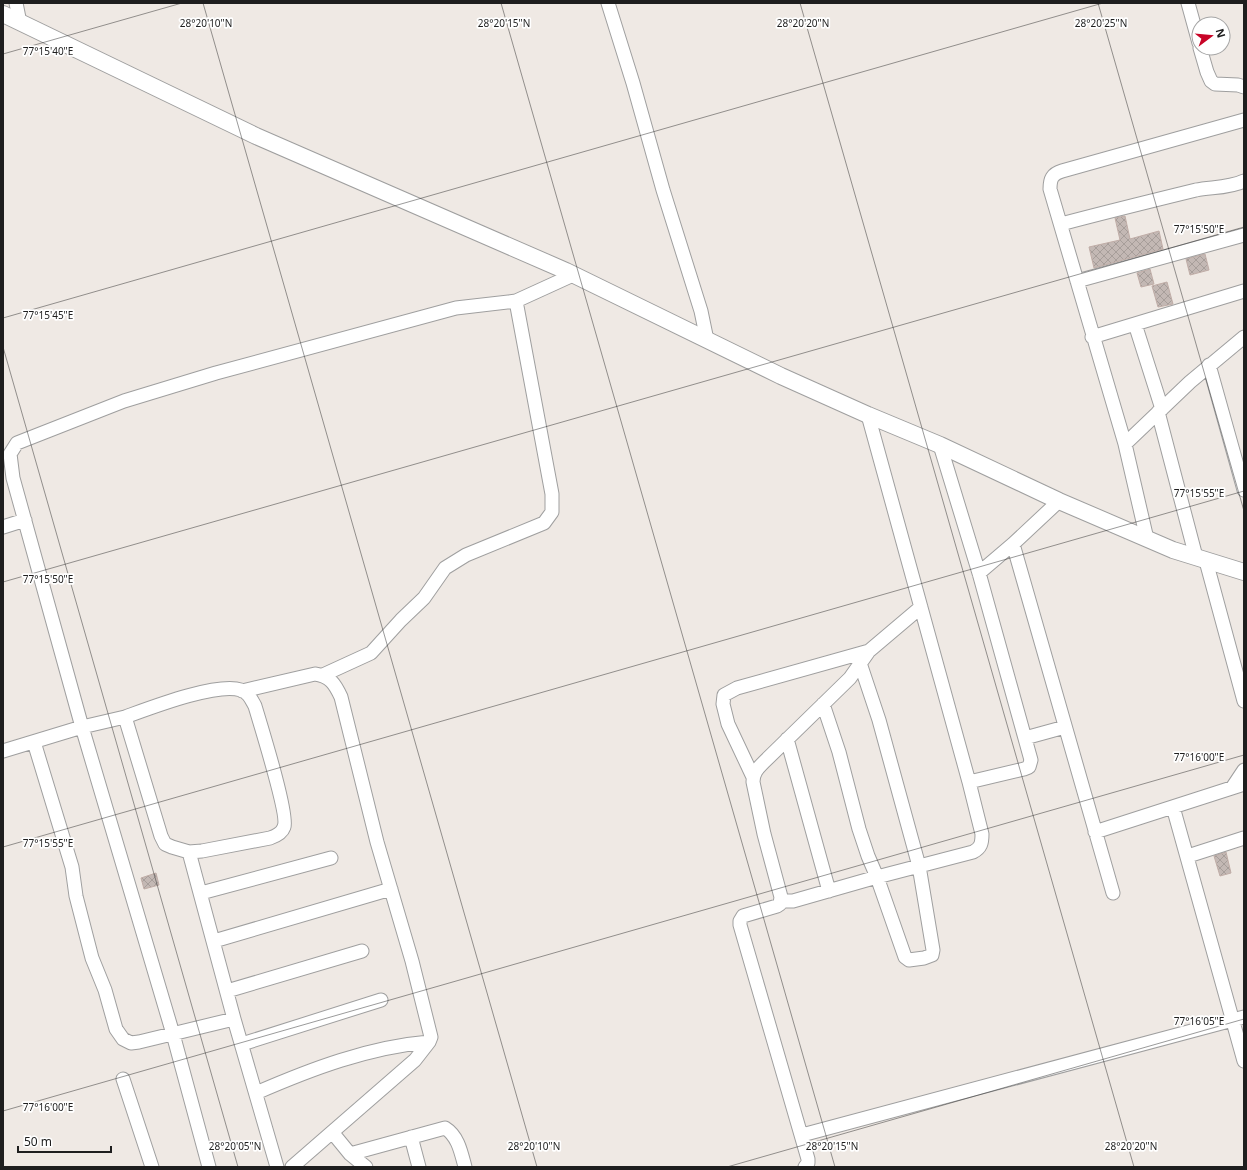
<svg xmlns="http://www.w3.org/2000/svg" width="1247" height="1170" viewBox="0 0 1247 1170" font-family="'Noto Sans',sans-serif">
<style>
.building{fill:url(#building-cross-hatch);stroke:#c0ada7}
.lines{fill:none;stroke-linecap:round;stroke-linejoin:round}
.minor-casing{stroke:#9f9f9f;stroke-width:15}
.tertiary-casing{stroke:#9f9f9f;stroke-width:18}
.minor{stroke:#fff;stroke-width:13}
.tertiary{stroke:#fff;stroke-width:16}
.ticks{fill:none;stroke:#1e1e1e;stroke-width:1;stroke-opacity:0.45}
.ticks-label{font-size:10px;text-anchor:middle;fill:#1e1e1e;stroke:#fff;stroke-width:3.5;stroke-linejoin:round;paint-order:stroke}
</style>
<defs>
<pattern id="building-cross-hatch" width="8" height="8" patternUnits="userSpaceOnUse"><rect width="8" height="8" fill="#c3b8b4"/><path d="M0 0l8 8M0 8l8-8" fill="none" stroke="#a79e9a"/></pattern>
</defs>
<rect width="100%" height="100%" fill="#efe9e4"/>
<path class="building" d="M1125,216L1130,239L1159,231L1163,249L1094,268L1089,247L1120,240L1115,218Z
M1205,254L1209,270L1190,275L1186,259Z
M1150,269L1154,284L1141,287L1137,273Z
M1167,282L1173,304L1158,307L1152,286Z
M1226,852L1231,873L1220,876L1214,856Z
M156,873L159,885L144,889L141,878Z"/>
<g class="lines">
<defs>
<path id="minor" d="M16,3L20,23
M608,3L633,83L663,190L701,311L707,340
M1188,3L1199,43
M1200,48L1207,72L1211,81L1215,84L1238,85L1244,87
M1061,224C1106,212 1151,201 1196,190C1212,187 1229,188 1244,181
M1077,281L1244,235
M1135,324L1162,409
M1092,337L1244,291
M1209,365L1244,490
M1158,412L1196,557
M1125,444L1190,382L1244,337
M940,445L979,573L1031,760L1029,767L1024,769L969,782
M3,527L25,520
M1147,539L1125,444L1050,189C1050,179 1052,174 1062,171L1244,120
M1013,544L1113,893
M1206,561L1244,701
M979,573L1013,544L1059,501
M323,675L371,653L401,620L424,598L445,568L466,555L544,523L552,512V494L516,301L573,275
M242,691L315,674C330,676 335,684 341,697L377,842L412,961L431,1037L429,1042L415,1060L292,1167
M823,704L839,752L859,829L868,856L877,877L905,957L909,960L924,958L932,955L933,950L919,866L879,720L860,663
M1025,738L1065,727
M787,739L829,891
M34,742L72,867L76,896L92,958L105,990L116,1029L123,1039L131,1043L139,1042L234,1019
M3,751L82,727L125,717L161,836L165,844L172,847L189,852L202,851L270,838C276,836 282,833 284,827C289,816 260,723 255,706C251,699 249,693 241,690C217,682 150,708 125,717
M753,777L728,724L723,704L724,695L737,688L869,651
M1232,788L1244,770
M1173,807L1244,1061
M1095,832L1244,784
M189,852L234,1019L277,1167
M1188,856L1244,838
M201,893L331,858
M781,901H793L877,877L973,852C981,848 982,843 982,834L969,782L868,415
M214,941L391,889
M227,991L362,951
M242,1044L381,1000
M123,1079L152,1167
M256,1093C311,1069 369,1047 429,1042
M332,1132L350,1154L366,1167
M802,1135L1244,1017
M411,1137L419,1167
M350,1154L445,1128C458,1136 461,1152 465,1167
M209,1167L173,1034L82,727L13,478L10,454L17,443L124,401L216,373L456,308L516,301
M805,1167L808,1163V1159L740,925V921L743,916L777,906L780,904L781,897L764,834L753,782C753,773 757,769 764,762L850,678L869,651L921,607"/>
<path id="tertiary" d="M3,14L256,136L566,271L781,376L868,415L940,445L1059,501L1173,550L1244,572"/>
</defs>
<use href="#minor" class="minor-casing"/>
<use href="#tertiary" class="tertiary-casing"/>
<use href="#minor" class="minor"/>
<use href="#tertiary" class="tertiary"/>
</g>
<path class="ticks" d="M203,3L537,1167M501,3L835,1167M800,3L1134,1167M1098,3L1244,511M3,54L182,3M3,318L1103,3M3,347L238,1167M3,582L1244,227M3,847L1244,491M3,1111L1244,755M727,1167L1244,1019"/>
<g class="ticks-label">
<text x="206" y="27">28°20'10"N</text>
<text x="504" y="27">28°20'15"N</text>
<text x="803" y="27">28°20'20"N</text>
<text x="1101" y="27">28°20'25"N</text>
<text x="48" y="55">77°15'40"E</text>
<text x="1199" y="233">77°15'50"E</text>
<text x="48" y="319">77°15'45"E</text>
<text x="1199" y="497">77°15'55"E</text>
<text x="48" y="583">77°15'50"E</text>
<text x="1199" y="761">77°16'00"E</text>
<text x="48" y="847">77°15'55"E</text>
<text x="1199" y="1025">77°16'05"E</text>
<text x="48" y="1111">77°16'00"E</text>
<text x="235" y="1150">28°20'05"N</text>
<text x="534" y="1150">28°20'10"N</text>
<text x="832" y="1150">28°20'15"N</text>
<text x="1131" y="1150">28°20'20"N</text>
</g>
<rect width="1247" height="1170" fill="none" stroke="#1e1e1e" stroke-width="8"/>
<g transform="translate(1211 36) rotate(74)"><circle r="19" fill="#ffffff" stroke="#a5a5a5"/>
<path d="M0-3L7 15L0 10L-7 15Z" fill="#c80427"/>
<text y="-6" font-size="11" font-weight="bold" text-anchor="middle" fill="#1e1e1e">N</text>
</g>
<path d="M18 1146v6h93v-6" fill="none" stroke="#1e1e1e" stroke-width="2"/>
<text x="24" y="1146" font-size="12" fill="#1e1e1e" stroke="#ffffff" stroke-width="3" paint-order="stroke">50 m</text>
</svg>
